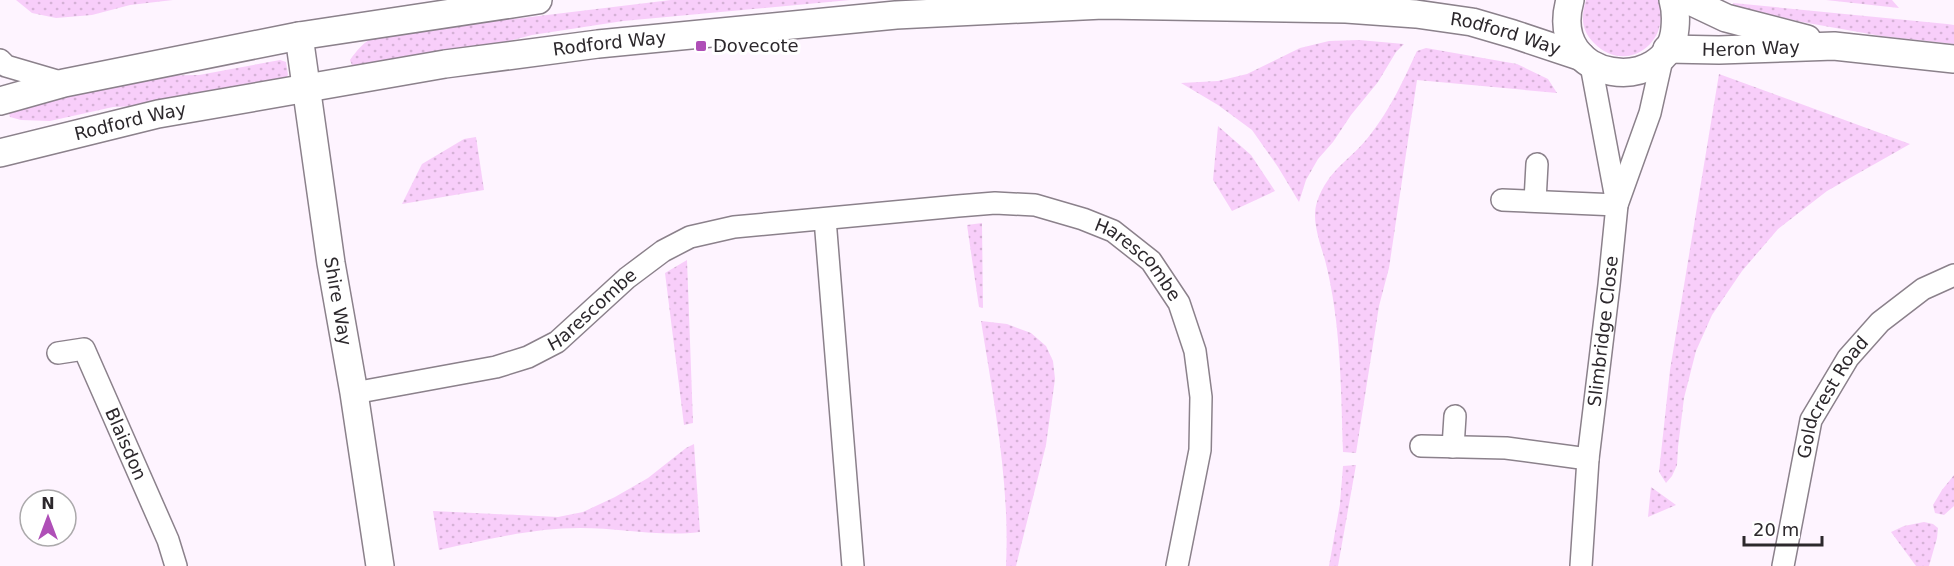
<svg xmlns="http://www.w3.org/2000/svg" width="1954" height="566" viewBox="0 0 1954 566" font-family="'DejaVu Sans',sans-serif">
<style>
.grass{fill:url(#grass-dots)}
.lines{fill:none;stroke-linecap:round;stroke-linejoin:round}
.minor-casing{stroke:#8b818b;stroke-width:24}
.tertiary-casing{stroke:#8b818b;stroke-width:30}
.minor{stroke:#fff;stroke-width:21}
.tertiary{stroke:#fff;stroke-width:27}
.poi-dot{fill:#af4fb7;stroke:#fff;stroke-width:2}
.labels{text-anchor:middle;stroke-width:6;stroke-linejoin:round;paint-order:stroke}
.street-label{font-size:18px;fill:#2c282c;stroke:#fff}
.poi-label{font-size:18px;fill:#2c282c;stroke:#fff;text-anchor:start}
</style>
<defs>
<pattern id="grass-dots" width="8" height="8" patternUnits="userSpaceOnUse" patternTransform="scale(1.5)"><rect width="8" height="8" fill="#f8cefa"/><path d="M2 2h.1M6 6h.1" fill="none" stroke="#d5b1d6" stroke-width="1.8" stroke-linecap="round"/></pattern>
</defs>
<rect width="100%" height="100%" fill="#fef4ff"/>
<path class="grass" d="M16,0H173L130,5L92,15L56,18L32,13Z
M671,0H850L623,21L532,35L489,46L353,68L350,60C357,50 364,42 375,36L471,17L514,19Z
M1586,0H1658C1673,42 1626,76 1594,43C1581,30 1581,17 1586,0Z
M1826,0H1892L1899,8Z
M1733,3L1947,24L1954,25V44L1881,36L1802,22L1733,6Z
M1359,40L1404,44L1396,52L1378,82L1351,115L1333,142L1318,159L1306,180L1299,202L1278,167L1252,130L1218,105L1181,83L1218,81L1247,74L1300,48L1329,41Z
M1426,48L1517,64L1548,79L1557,93L1417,80L1389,268L1379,306L1356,453L1343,452C1341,388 1341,322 1325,260C1320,243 1311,220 1317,202C1328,169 1351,160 1370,135C1390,110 1404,79 1417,51Z
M280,60L286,62L288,75L285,79L160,105L113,107L50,121L21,120L10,117L8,110L145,76L199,75Z
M1719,74L1910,144L1827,191L1778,229L1742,271L1712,315L1696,351L1684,398L1678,447L1677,465L1672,476L1666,483L1659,472L1670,370Z
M1218,126L1251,155L1275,191L1232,211L1213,180Z
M476,137L484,190L402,204L422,164L464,139Z
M982,223L983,308L979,307L967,225Z
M687,260L693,423L684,425L665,273Z
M981,321L1007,324L1031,333L1046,346L1053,361L1055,379L1046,445L1016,566H1006C1010,484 994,402 981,321Z
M694,444L700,532C660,537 620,528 580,528C532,528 485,540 439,550L433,511L558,517L583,512L615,497L648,478L686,448Z
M1356,465L1338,566H1329L1340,504L1343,466Z
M1954,475V506L1944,515L1935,513L1933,505L1942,490Z
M1651,487L1676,505L1648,517Z
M1924,522L1933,524L1938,528L1937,538L1929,566H1916L1891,532L1904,526Z"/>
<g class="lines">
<defs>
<g id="minor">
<path d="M0,60L6,66L64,83"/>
<path d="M1591,65L1617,204"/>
<path d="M1502,200L1617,205"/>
<path d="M1535,201L1537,164"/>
<path d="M825,219L853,566"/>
<path id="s1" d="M58,353L84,349L168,540L176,566"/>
<path id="s2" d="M354,393L496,367L528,357L557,342L627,278L663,251L690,237L734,227L958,206L995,203L1035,205L1083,219L1113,231L1151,261L1179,303L1195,351L1201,397L1200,450L1177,566"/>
<path d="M1421,446L1506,448L1588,459"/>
<path d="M1453,447L1455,416"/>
<path id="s3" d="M1581,566L1588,459L1609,285L1617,205L1650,113L1663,55"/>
<path id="s4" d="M1783,566L1811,420L1848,358L1880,322L1923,289L1954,275"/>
</g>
<g id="tertiary">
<path d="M1570,0C1546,85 1670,96 1675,28C1676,17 1676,10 1673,0"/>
<path d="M1688,0L1726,18L1807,39"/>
<path id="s5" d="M299,36L331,263L354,393L380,566"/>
<path id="s6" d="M1667,49L1719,50L1834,46L1954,59"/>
<path d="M0,101L64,83L299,36L538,0"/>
<path id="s7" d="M0,153L158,114L445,64L598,44L896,15L1103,5L1346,9L1416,14L1472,22L1513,34L1582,57"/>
</g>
</defs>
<use href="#minor" class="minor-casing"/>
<use href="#tertiary" class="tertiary-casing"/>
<use href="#minor" class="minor"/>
<use href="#tertiary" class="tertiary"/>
</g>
<rect class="poi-dot" x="695" y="40" width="12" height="12" rx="3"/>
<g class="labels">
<g class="street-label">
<text dy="6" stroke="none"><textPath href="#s7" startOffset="1520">Rodford Way</textPath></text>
<text dy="6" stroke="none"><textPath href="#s7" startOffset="620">Rodford Way</textPath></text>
<text dy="6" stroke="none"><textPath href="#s6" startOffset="84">Heron Way</textPath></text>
<text dy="6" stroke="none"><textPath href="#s7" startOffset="134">Rodford Way</textPath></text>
<text dy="6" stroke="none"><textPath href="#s2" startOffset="848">Harescombe</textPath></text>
<text dy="6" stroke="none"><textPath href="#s5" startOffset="268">Shire Way</textPath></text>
<text dy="6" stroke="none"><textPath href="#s2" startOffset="258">Harescombe</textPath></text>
<text dy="6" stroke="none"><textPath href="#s3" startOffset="236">Slimbridge Close</textPath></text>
<text dy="6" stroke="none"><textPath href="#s4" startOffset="178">Goldcrest Road</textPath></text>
<text dy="6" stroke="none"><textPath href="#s1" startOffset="130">Blaisdon</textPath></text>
</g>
<g class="poi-label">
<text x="713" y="52">Dovecote</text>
</g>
</g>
<g transform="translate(48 518)"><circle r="28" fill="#ffffff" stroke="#aba9ab" stroke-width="1.5"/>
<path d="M0-4.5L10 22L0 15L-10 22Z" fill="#af4fb7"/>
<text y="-9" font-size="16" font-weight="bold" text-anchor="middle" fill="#2c282c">N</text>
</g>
<path d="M1744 536v9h78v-9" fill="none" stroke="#2c282c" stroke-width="3"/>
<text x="1753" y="536" font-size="18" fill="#2c282c" stroke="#ffffff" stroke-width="4.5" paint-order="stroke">20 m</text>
</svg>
